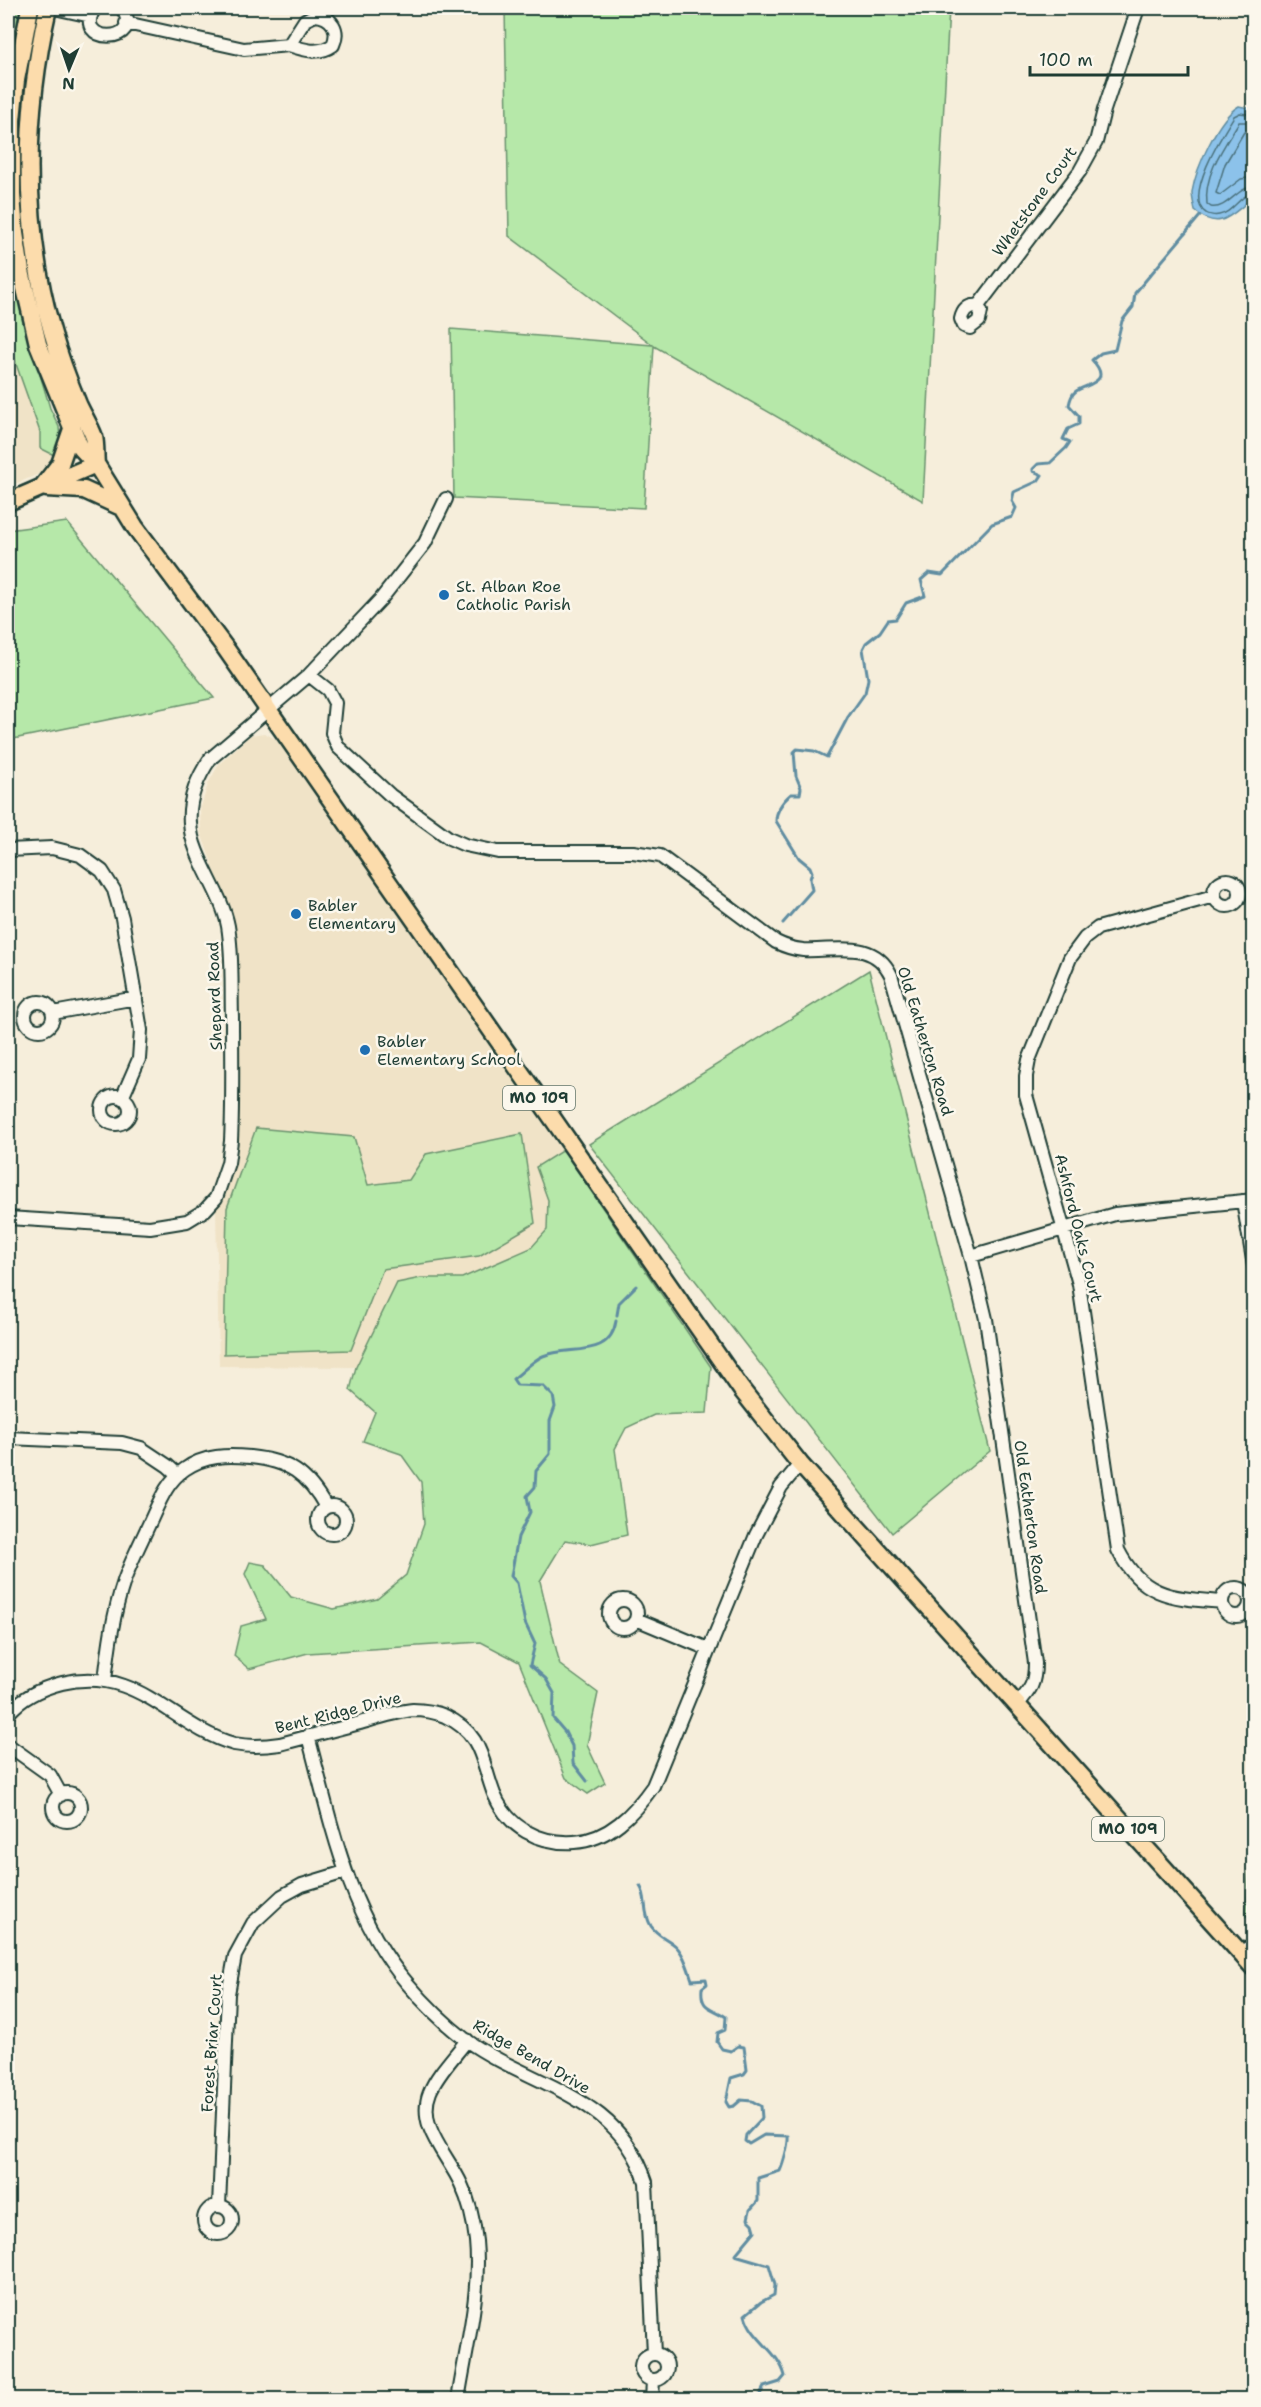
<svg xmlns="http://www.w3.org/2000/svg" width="1261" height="2407" viewBox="0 0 1261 2407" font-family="'Shantell Sans',sans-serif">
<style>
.built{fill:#f0e3c7}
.green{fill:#b6e8a9;stroke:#6a926e;stroke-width:1.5}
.water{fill:#8cc2ea;stroke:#608da1;stroke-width:1.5}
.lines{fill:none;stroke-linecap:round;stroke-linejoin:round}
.shore{stroke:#4b727d;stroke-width:1.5}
.stream{stroke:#608da1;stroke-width:3}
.minor-casing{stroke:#1f3d34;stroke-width:16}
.major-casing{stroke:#1f3d34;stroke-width:21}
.minor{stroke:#fbf7ec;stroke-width:12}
.major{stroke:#fcdcac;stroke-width:16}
.poi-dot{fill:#1f6fb2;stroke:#fbf7ec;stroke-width:2}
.labels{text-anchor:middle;stroke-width:5;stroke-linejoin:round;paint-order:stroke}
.shield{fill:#fbf7ec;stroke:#61756b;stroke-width:1.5}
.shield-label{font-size:15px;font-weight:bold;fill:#1f3d34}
.street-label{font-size:16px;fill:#1f3d34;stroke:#fbf7ec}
.poi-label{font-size:16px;fill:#1f3d34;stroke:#fbf7ec;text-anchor:start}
</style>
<rect width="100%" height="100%" fill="#f6eedb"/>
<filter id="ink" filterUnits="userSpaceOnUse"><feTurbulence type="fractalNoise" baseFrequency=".0167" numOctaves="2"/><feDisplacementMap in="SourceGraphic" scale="12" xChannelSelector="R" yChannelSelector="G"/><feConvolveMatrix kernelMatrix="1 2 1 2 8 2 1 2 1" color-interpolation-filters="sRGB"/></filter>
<g filter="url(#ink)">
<path class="built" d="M8,331L16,364L40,432V448L58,457L48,470L8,487Z
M264,733L276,739L563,1150L537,1167L548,1200L547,1230L531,1248L462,1278H421L397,1283L356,1367L219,1366L216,1209L232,1171L237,1133L231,917L201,833L200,810L208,784L219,764L251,735Z"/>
<path class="green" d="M11,8H21L12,73L8,83V20Z
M505,8H949L923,501L654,346L644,508L454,498L451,329L653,345L509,236Z
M8,192L27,331L50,408L59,427L60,440L58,457L40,448V432L16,364L8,331Z
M67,522L214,698L8,740V530Z
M869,970L990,1451L892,1533L589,1144Z
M256,1128L354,1137L368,1185L409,1180L426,1154L522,1134L535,1223L479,1256L383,1269L351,1350L224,1354L227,1208Z
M563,1150L711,1367L707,1413L654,1415L626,1428L615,1449L627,1535L591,1544L565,1540L540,1581L560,1665L598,1693L587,1745L605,1783L588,1794L566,1778L519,1662L481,1642L308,1653L249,1669L234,1656L241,1626L266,1619L245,1574L250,1562L265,1565L291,1597L334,1609L377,1599L406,1575L424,1524L421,1482L401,1454L363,1441L375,1412L350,1390L356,1367L397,1283L421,1278H462L531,1248L547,1230L548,1200L536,1167Z
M1253,1789V1919L1246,1917Z"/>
<path class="water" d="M1239,106L1253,109V198C1232,213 1221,233 1195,211C1194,205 1192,198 1192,192C1196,168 1218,118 1239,106Z"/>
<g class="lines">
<path class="shore" d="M1254,115L1240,113L1234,116C1224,132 1182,198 1206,213C1209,215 1215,216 1219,215C1233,213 1239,195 1254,193
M1254,122H1239C1225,145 1203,175 1207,204L1211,207C1227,210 1237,187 1254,186
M1254,131L1244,132L1225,164L1216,193L1220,195L1241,179L1254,177"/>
<path class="stream" d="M783,923L812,890L810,879L812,872L810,867L799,858L776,821C776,810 783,801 791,794H800L801,788L796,776L794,752L797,749L814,751L827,757L848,717L865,693L868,679L863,649L866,643L880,632L888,620L896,619L906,603L925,596L921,580L929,573L942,575L992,524L1012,517L1016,508L1012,501L1014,492L1038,481L1042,475L1033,471V469L1038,464L1050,463L1066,448L1070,442L1063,439L1068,429L1079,424V416L1069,405C1070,400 1071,395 1075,392C1085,384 1114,383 1092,360L1101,353L1115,350L1122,321L1133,307L1135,293L1200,216
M617,1315L619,1303L636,1286
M587,1781L573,1763L572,1746L565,1732L553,1718L554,1693L546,1679L530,1665L535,1644L525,1623L517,1583L511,1576L518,1537L530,1512L527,1496L535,1487L536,1471L550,1454V1421L555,1407L553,1396L543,1386L517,1385L513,1379C523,1372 533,1360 543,1356C571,1345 610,1359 616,1321
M640,1886C648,1897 642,1911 651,1926C657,1935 664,1937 672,1943C683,1950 688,1968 692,1980L706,1979L707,1984L702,1988C700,2010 712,2007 726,2017L725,2030L718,2033L717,2042L722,2049L731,2051L738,2046L744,2047L747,2070L744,2074L731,2078L726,2102L729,2107L734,2106L741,2100L752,2101L761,2106L762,2118L746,2135L745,2141L749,2144L764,2135L788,2136C789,2144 783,2164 780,2171L758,2178V2201L750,2210L748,2219L753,2224L755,2231L735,2255L769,2265L775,2285L774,2295L761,2302L745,2315C751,2339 779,2351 785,2376L780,2382L764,2387L757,2400"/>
<defs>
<path id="minor" d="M54,8L91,16
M95,8C70,45 147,45 122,8
M315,15C332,16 340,30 333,45C319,55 304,50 289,45L305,20Z
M126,23L244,49L289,45
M977,306L981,311L979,321L970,328L964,326L961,319C963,310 968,305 977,306Z
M978,306L1080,171L1096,142L1104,110L1138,8
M309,675L328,690L335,703L332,733L338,747L390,795L449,838L465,845L498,852H633L660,856L776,942C784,946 793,949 803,950C835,952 873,938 891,975L971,1256L986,1319L1035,1663C1035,1684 1031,1689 1017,1705
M8,850L52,848L80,855L102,871L114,890L122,918L141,1030L139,1059L122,1098
M1214 893a13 13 0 1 1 26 0a13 13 0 1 1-26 0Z
M1214,896L1098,928L1085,938L1070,958L1029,1060L1026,1076V1095L1079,1284L1118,1550C1142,1598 1174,1598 1222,1602
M25 1016a14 14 0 1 1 28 0a14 14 0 1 1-28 0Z
M53,1013L136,998
M102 1110a14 14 0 1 1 28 0a14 14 0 1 1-28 0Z
M1243,1201L1254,1266
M8,1218L150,1227L187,1221L205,1210L216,1198L228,1163L231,1141C233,1100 232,1059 232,1017C231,987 233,956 228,926C221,890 192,858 190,823C188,800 197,778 210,759L309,675L381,599L425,543L446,499
M971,1256L1115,1214L1254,1200
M8,1438L122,1443L141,1448L168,1466L178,1475
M318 1520a14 14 0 1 1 28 0a14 14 0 1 1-28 0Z
M1222 1602a14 14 0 1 1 28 0a14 14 0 1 1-28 0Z
M609 1614a14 14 0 1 1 28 0a14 14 0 1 1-28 0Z
M636,1619L708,1649
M105,1680C109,1646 113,1614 124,1581C131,1561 141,1542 150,1522C159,1503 166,1482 185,1469C205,1455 227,1455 250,1457C289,1461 307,1473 326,1507
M8,1714C21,1698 42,1688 62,1683C138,1665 171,1726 234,1744C249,1747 266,1746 280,1744C307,1737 333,1730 360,1723C377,1718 395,1712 413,1710C423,1710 435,1712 445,1716C483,1734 481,1760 494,1794C508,1828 539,1844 574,1842C609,1840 634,1813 653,1786L756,1535L781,1487L800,1464
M308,1736C331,1822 348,1914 407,1983C424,2003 445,2024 466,2040C532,2087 618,2094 646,2182L654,2354
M8,1745L50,1775L61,1795
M53 1807a14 14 0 1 1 28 0a14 14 0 1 1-28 0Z
M1240,1953L1254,1944
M204 2220a14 14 0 1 1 28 0a14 14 0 1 1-28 0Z
M219,2206L228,1994L235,1956L253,1923L282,1896L302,1885L345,1872
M641 2367a13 13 0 1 1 26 0a13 13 0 1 1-26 0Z
M458,2400C466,2348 481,2293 476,2241C474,2222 469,2201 461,2184C448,2155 416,2126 430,2092C437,2074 455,2056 467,2040
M652,2400L653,2380"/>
<path id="major" d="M30,8L16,80L12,120V195L15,233L21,271L38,344L80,447L96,464L135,527L226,649L741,1389L800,1464L1254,1968
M48,8C24,114 22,225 52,331C59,356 68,380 78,404C83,415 90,426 94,437C96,445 95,456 96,464
M43,486L60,464L72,429
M46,488L84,490L121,507
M8,502L96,464"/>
</defs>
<use href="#minor" class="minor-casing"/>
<use href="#major" class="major-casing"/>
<use href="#minor" class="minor"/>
<use href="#major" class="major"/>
</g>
</g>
<g class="poi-dot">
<circle cx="444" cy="595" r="6"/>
<circle cx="296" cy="914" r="6"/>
<circle cx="365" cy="1050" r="6"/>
</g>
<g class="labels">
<g class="shield">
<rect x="503" y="1086" width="72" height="24" rx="4.5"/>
<rect x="1092" y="1817" width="72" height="24" rx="4.5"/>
</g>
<g class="shield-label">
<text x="539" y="1103">MO 109</text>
<text x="1128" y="1834">MO 109</text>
</g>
<g class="street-label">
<text transform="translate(1034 201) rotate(-54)" y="6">Whetstone Court</text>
<text transform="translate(214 996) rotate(-92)" y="6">Shepard Road</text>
<text transform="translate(926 1041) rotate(73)" y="6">Old Eatherton Road</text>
<text transform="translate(1079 1228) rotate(76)" y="6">Ashford Oaks Court</text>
<text transform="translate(1031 1517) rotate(82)" y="6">Old Eatherton Road</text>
<text transform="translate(338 1712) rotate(-14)" y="6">Bent Ridge Drive</text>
<text transform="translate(211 2043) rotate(-86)" y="6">Forest Briar Court</text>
<text transform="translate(532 2056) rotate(30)" y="6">Ridge Bend Drive</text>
</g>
<g class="poi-label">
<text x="456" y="592">St. Alban Roe<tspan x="456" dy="18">Catholic Parish</tspan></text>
<text x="308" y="911">Babler<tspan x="308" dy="18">Elementary</tspan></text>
<text x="377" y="1047">Babler<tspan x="377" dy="18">Elementary School</tspan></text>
</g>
</g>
<rect width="1261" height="2407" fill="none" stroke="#fbf7ec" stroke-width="30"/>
<rect x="15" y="15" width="1231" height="2377" fill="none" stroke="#1f3d34" stroke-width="2" filter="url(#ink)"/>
<g transform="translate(69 69) rotate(182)" stroke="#fbf7ec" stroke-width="4.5" paint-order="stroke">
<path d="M0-4.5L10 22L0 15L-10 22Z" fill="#1f3d34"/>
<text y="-9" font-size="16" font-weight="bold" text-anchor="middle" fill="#1f3d34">N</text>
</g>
<path d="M1030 66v9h158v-9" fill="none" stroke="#1f3d34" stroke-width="3"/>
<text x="1039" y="66" font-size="18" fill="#1f3d34" stroke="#fbf7ec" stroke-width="4.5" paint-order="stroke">100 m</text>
</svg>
